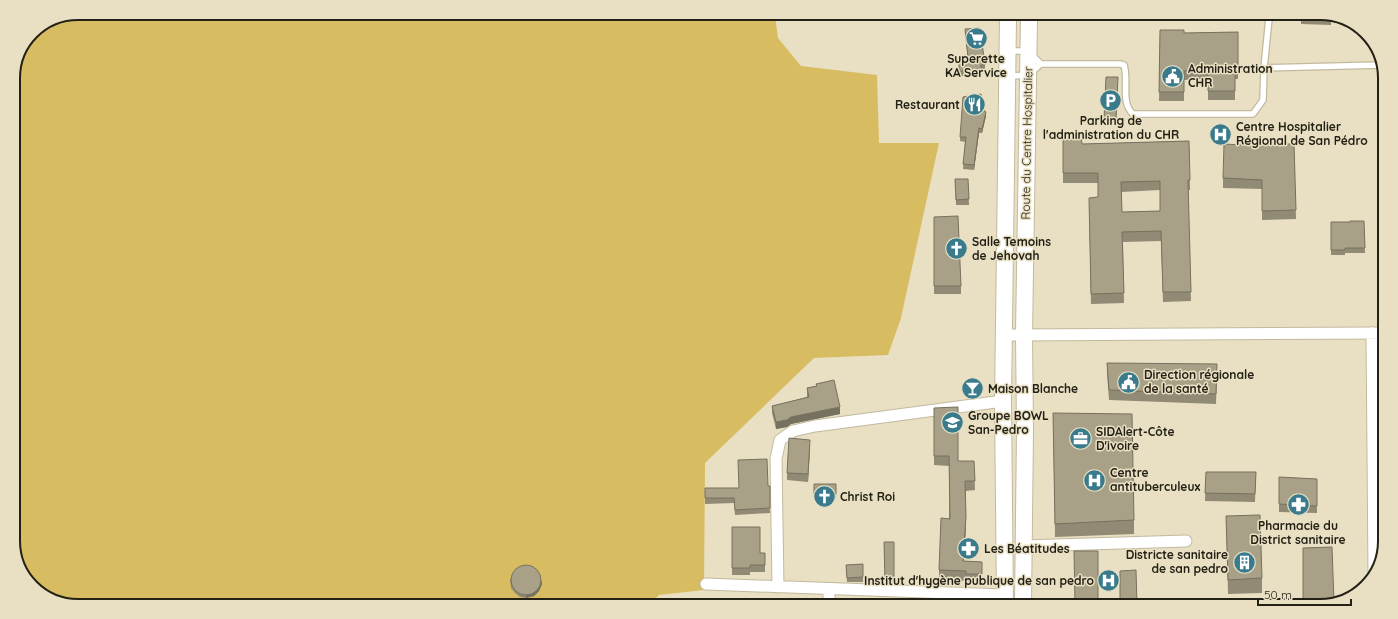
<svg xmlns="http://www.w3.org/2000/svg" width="1398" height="619" viewBox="0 0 1398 619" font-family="Quicksand,sans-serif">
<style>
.green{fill:#d8bc61}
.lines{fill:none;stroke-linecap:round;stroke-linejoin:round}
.lane-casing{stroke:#c2b99e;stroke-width:8}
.street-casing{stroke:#c2b99e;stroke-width:13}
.secondary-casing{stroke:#c2b99e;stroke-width:18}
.lane{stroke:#fff;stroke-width:5.5}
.street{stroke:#fff;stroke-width:11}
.secondary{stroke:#fff;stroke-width:16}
.wall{fill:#918a74;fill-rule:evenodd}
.shaded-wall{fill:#76715e}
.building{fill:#a9a187;stroke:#76715e;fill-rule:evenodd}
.labels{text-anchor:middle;stroke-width:3;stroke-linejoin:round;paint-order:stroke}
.poi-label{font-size:12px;font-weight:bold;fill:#232015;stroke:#e9e0c4;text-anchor:start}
.street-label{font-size:12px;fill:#232015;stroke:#e9e0c4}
.rim{fill:none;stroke:#232015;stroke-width:2}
</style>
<rect width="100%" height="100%" fill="#e9e0c4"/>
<path class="green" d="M78,13L775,16L778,38L801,66L877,75L879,143H939L901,318L888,355L814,358L705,463L704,590L659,595L651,603L53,601L26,580L13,546V74L32,32Z"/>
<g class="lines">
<defs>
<path id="lane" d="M1009,51H1028L1041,64
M1264,68L1382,65
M1009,76L1028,75L1041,64H1120L1124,65C1129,81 1120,102 1133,114H1253L1263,100L1264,68L1269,18"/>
<path id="street" d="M1372,333L1374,573
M1004,335L1382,333
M1023,546L1186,541
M706,584L1005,595
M778,587L776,459L780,440L793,431L815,426L1003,401
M829,589V604"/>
<path id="secondary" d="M1005,605L1003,401L1008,17
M1023,605L1025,431L1024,335L1029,17"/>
</defs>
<use href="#lane" class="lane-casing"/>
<use href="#street" class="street-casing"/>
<use href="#secondary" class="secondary-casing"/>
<use href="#lane" class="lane"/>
<use href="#street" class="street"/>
<use href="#secondary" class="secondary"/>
</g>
<path class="wall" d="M1301,18H1331V25L1301,24Z
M965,29L985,65V71H981V76H959V58H968L965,35Z
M1160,30L1184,33L1238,32V79H1235V100H1208V79L1184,80V101H1159Z
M1118,83L1116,124H1104V119Z
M984,111L986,116L982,133H979L974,170L963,169L965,142L960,141V137Z
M1063,136L1082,144L1189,141L1190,190H1188L1191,301L1163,302L1161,241L1123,242L1124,303L1091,304L1089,207L1098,197V183H1063ZM1160,190V211L1122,212L1121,192Z
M1294,144L1296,219L1262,220V189L1223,188V178L1261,146Z
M955,179H968L969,205H956Z
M934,217L961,286V294H934Z
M1364,221L1365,253H1345V255H1331V222H1350Z
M1107,363L1217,374L1216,404L1109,400L1107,373Z
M816,384L840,414L791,424L787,427L776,429L772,413V406L807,397V388L816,386Z
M934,408L958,461H974L975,490L966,491V525L964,561L982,562V584L966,583V581L939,580V570L949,519V466L934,465Z
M1053,413L1134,520V534L1055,537Z
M810,447L808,482L787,480V473Z
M1206,472H1256L1255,502L1205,501Z
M1279,477L1317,479V513L1279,512Z
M814,484H836V499H814Z
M768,486L770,513L735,515L734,503L705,504V488H739Z
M1226,516L1262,578V593L1228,594Z
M732,527L760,553H765V572H750V575H732Z
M884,542H894V583L885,584Z
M863,564V582H847L846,565Z
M510,579L542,584L539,591L534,596L526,598L520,597L515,593L511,588Z"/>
<path class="shaded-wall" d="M986,112V116L982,133V129Z
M979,128V133L974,170V165Z
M840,407V414L791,424L787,427L776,429V422L791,417Z
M810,440V447L808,482V474Z
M966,516V525L963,571V561Z
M542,581V584L539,591L534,596L526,598V595Z"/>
<path class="building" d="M980,28L985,65H981V71H959V58H968L965,29Z
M1160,30H1184V33L1238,32V70H1235V91H1208V70L1184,71V92H1159Z
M1106,77H1118L1116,119H1104Z
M981,94L984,111L986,112L982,129L979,128L974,165L963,164L966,137H960L963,97Z
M1063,136H1081L1082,144L1189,141L1190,180H1188L1191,292H1163L1161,231L1122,232L1124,293L1091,294L1089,198L1098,197V173H1063ZM1160,181V211L1122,212L1121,182Z
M1224,144L1261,146V144H1294L1296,210L1262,211V180L1223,178Z
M955,179H968L969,199L956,200Z
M958,216L961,286H934V217Z
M1350,221H1364L1365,248H1345V250H1331V222H1350Z
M1107,363L1217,364L1216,394L1109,390Z
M834,380L840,407L791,417L787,420L776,422L772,406L809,397L807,388L817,386L816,384Z
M958,407V461H974L975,481H965L966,516L963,561L982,562V574H966V571L939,570L941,518L950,519L949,456H934V408Z
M1053,413L1132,414L1134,520L1055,524Z
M789,438L810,440L808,474L787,473Z
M767,459L768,486H770V508L735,510L734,498H705V488H739L738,460Z
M1206,472H1256L1255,494L1205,493Z
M1279,477L1317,479V506L1279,504Z
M814,484H836V494H814Z
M1260,515L1262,578L1228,580L1226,516Z
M732,527H760V553H765V565H750V568H732Z
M884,542H894V578L885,579Z
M1332,547L1334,602L1320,606H1303V548Z
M1074,551H1098V605H1075Z
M863,564V577L847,578L846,565Z
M511 580a15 15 0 1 1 30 0a15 15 0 1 1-30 0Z
M1136,570L1137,605H1120V571Z
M920,599H939V604H920Z
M839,603L876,604H839Z"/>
<defs>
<symbol id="supermarket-disc" viewBox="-11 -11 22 22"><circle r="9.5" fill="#397b8c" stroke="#e9e0c4"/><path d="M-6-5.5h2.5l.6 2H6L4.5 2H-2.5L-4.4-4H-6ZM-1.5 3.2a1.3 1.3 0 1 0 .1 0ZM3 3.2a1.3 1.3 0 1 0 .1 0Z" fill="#fff"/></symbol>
<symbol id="civic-disc" viewBox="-11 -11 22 22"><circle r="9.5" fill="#397b8c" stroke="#e9e0c4"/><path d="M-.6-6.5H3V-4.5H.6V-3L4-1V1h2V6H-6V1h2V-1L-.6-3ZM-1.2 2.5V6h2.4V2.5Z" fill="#fff"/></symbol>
<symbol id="parking-disc" viewBox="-11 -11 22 22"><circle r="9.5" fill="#397b8c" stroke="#e9e0c4"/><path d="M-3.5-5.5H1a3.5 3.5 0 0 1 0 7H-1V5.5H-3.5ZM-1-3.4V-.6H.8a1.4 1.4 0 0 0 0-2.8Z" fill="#fff"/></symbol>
<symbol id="restaurant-disc" viewBox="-11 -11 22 22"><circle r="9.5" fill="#397b8c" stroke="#e9e0c4"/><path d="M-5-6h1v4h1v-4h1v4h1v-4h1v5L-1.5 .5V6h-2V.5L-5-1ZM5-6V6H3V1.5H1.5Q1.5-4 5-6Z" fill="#fff"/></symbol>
<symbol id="hospital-disc" viewBox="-11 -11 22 22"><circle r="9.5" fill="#397b8c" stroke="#e9e0c4"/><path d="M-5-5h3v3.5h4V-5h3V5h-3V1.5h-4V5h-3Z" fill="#fff"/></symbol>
<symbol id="church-disc" viewBox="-11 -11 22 22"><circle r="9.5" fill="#397b8c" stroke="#e9e0c4"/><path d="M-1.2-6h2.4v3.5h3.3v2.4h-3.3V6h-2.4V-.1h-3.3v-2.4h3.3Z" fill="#fff"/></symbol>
<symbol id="bar-disc" viewBox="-11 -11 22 22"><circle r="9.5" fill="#397b8c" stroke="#e9e0c4"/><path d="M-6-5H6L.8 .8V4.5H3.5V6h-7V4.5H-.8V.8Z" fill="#fff"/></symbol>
<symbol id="university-disc" viewBox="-11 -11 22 22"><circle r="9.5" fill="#397b8c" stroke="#e9e0c4"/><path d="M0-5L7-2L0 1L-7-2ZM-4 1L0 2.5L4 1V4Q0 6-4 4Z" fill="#fff"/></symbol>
<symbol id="office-disc" viewBox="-11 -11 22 22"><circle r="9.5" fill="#397b8c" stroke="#e9e0c4"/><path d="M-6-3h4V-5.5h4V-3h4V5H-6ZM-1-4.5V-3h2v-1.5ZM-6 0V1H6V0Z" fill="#fff"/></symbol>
<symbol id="pharmacy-disc" viewBox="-11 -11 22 22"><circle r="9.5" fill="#397b8c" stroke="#e9e0c4"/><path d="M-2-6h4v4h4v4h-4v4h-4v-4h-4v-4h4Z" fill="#fff"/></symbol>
<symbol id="building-disc" viewBox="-11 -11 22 22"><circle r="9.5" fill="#397b8c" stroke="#e9e0c4"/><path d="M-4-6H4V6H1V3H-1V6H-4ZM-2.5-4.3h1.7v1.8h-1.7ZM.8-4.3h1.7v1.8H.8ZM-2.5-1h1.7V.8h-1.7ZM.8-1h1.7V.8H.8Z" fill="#fff"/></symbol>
</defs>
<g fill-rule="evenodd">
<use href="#supermarket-disc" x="964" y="26" width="25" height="25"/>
<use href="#civic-disc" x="1160" y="64" width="25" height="25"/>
<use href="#parking-disc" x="1098" y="88" width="25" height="25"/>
<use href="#restaurant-disc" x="962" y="92" width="25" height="25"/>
<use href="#hospital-disc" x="1208" y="122" width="25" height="25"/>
<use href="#church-disc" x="944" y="236" width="25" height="25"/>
<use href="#civic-disc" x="1116" y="370" width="25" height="25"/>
<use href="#bar-disc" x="960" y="376" width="25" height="25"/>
<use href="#university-disc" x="940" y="410" width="25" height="25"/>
<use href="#office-disc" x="1068" y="426" width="25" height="25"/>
<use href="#hospital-disc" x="1082" y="468" width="25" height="25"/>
<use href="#church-disc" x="812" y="484" width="25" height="25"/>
<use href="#pharmacy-disc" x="1286" y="492" width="25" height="25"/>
<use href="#pharmacy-disc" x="956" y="536" width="25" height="25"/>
<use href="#building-disc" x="1232" y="550" width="25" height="25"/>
<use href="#hospital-disc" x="1096" y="568" width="25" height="25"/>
</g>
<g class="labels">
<g class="poi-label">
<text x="976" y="63" text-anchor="middle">Superette<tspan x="976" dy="14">KA Service</tspan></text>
<text x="1188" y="73">Administration<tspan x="1188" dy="14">CHR</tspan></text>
<text x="960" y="109" text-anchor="end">Restaurant</text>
<text x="1111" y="125" text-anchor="middle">Parking de<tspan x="1111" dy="14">l'administration du CHR</tspan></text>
<text x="1236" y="131">Centre Hospitalier<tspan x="1236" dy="14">Régional de San Pédro</tspan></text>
<text x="972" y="246">Salle Temoins<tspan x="972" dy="14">de Jehovah</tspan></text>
<text x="1144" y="379">Direction régionale<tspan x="1144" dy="14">de la santé</tspan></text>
<text x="988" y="393">Maison Blanche</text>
<text x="968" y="420">Groupe BOWL<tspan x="968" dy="14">San-Pedro</tspan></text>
<text x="1096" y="436">SIDAlert-Côte<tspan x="1096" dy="14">D'ivoire</tspan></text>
<text x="1110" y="477">Centre<tspan x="1110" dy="14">antituberculeux</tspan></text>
<text x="840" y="501">Christ Roi</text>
<text x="1298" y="530" text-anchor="middle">Pharmacie du<tspan x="1298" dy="14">District sanitaire</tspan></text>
<text x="984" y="553">Les Béatitudes</text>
<text x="1228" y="559" text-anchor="end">Districte sanitaire<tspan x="1228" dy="14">de san pedro</tspan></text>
<text x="1094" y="585" text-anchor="end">Institut d'hygène publique de san pedro</text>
</g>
<g class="street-label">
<text transform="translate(1027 143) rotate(-89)" y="4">Route du Centre Hospitalier</text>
</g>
</g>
<path d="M0 0H1398V619H0ZM78 20H1320A58 58 0 0 1 1378 78V541A58 58 0 0 1 1320 599H78A58 58 0 0 1 20 541V78A58 58 0 0 1 78 20Z" fill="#e9e0c4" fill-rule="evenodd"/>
<path class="rim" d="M78 20H1320A58 58 0 0 1 1378 78V541A58 58 0 0 1 1320 599H78A58 58 0 0 1 20 541V78A58 58 0 0 1 78 20Z"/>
<path d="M1258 599v6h93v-6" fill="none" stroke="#232015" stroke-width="2"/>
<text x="1264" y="599" font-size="12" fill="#232015" stroke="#e9e0c4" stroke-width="3" paint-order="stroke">50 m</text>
</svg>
